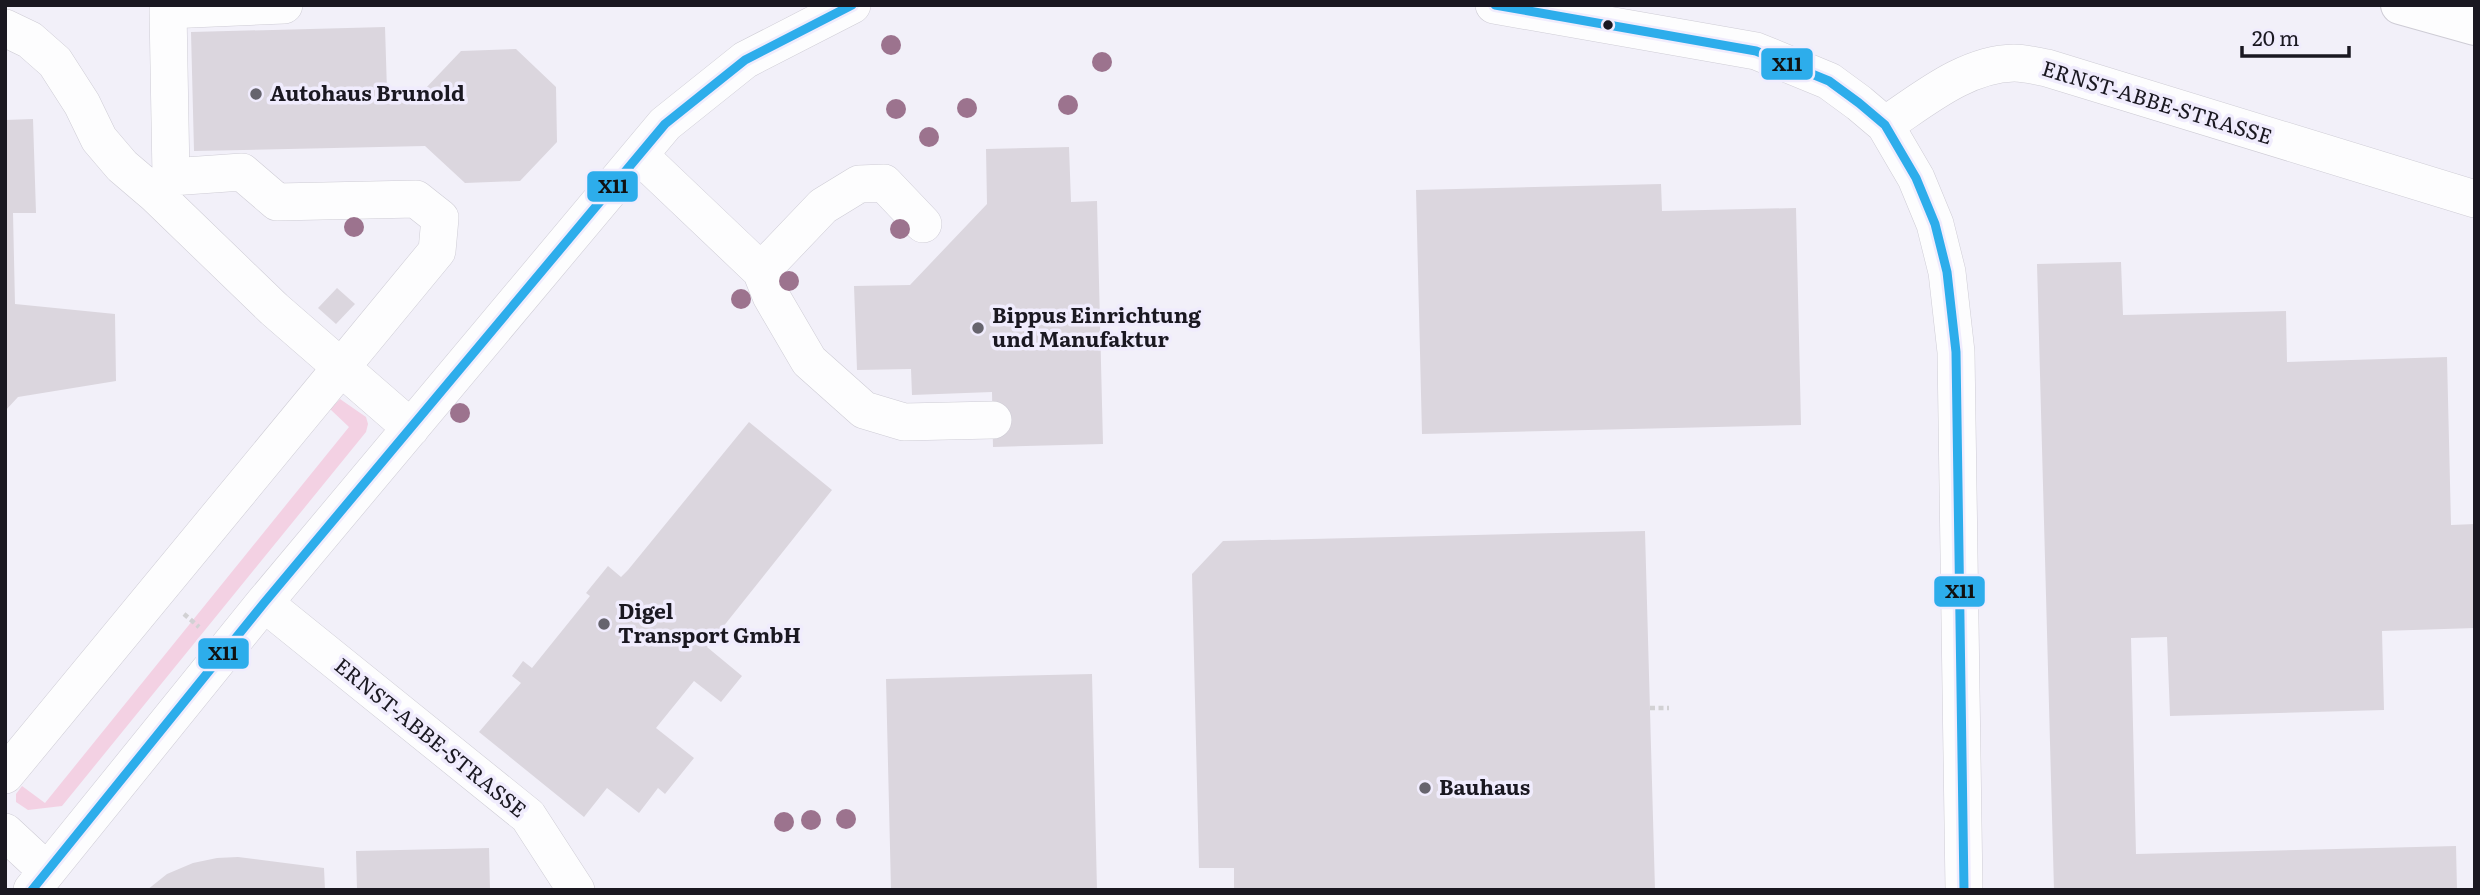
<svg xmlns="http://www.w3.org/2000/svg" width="2480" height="895" viewBox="0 0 2480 895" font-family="Literata,serif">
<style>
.green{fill:#f3d1e3}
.building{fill:#dbd6de}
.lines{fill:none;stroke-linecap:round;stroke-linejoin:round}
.minor-casing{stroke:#ceccd5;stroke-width:38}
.highway-casing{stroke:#ceccd5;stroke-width:40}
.path{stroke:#d2d1d4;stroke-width:4.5;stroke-dasharray:5 3.5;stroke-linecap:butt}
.minor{stroke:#fdfdfe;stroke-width:37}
.highway{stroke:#fdfdfe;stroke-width:38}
.bus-1-casing{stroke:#f0ecfd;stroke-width:14}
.bus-1{stroke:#2dadeb;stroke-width:9}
.tree{fill:#9c738e}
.bus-dot{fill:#1a1821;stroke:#f0ecfd;stroke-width:2.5}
.poi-dot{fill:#66646d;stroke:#f0ecfd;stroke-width:2.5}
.labels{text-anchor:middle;stroke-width:7;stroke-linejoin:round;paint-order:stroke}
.poi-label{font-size:21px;font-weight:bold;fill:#1a1821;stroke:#f0ecfd;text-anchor:start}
.street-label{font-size:21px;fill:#1a1821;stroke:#f0ecfd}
.line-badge{stroke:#f0ecfd;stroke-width:2.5}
.pale-badge-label{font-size:19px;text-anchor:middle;font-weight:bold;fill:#111}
</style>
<rect width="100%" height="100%" fill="#f2f0f9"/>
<path class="green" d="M340,399L366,417L368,424L366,432L62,806L28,810L16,802V794L22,786L45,803L349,427L330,409Z"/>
<path class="building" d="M385,27L387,91H423L461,51L516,49L556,87L557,142L520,181L465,183L425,146L194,151L191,32Z
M33,119L36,213H13L15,304L115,314L116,381L18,397L5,411V120Z
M1069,147L1071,202L1097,201L1103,444L993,447L992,392L912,395L911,369L857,370L854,286L910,285L987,204L986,149Z
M1661,184L1662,211L1796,208L1801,425L1422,434L1416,190Z
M2121,262L2123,315L2286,311L2287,362L2447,357L2451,525L2475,524V628L2382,631L2384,710L2170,716L2167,637L2131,638L2136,854L2456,846L2457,890H2054L2037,264Z
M337,288L355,304L336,324L318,308Z
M749,422L832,490L707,647L742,676L721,702L694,681L656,728L694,758L665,794L658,788L639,813L607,788L584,817L479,732L521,683L512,676L523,661L532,668L590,596L586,593L608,566L621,577L628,570Z
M1645,531L1655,890H1234V868H1199L1192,574L1223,541Z
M1092,674L1097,890H891L886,679Z
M489,848L490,890H357L356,851Z
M238,857L324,868L325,890H147L167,874L193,863L217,858Z"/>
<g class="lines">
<defs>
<path id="minor" d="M1494,5L1756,51L1829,81L1859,103L1885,125L1916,178L1935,224L1947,272L1956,352L1964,890
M5,28L30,40L55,62L82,104L99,139L122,166L156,195L274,309L411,428
M1885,125C1923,100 1965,64 2014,63C2025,63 2036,66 2047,68L2475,199
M639,155L761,271L823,206L859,184L884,183L923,224
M171,177L168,10L284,5
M761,271L771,296L809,361L864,410L904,422L993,420
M264,603L528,816L576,890
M5,775L437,251L440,218L416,199L277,202L242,172L171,177L156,195
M5,832L47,871
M32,890L264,603L665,124L745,60L852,5"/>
<path id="highway" d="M2400,5L2475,26"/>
</defs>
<use href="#minor" class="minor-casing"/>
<use href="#highway" class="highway-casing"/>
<path class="path" d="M184,614L199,627
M1650,708H1669"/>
<use href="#minor" class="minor"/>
<use href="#highway" class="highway"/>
<defs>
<path id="bus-1" d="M1495,5L1756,51L1829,81L1859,103L1885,125L1916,178L1935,224L1947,272L1956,352L1964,890
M32,890L264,603L665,124L745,60L852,5"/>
</defs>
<use href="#bus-1" class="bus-1-casing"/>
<use href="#bus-1" class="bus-1"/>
</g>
<g class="tree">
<circle cx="891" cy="45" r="10"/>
<circle cx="1102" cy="62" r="10"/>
<circle cx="1068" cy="105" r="10"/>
<circle cx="967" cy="108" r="10"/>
<circle cx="896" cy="109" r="10"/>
<circle cx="929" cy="137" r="10"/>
<circle cx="354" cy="227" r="10"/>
<circle cx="900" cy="229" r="10"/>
<circle cx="789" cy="281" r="10"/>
<circle cx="741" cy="299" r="10"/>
<circle cx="460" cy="413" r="10"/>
<circle cx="846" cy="819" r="10"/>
<circle cx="811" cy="820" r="10"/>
<circle cx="784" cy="822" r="10"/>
</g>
<circle class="bus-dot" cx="1608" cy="25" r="6"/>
<g class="poi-dot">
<circle cx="256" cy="94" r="7"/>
<circle cx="978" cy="328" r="7"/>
<circle cx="604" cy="624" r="7"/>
<circle cx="1425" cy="788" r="7"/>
</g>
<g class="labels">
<g class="poi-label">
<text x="270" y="101">Autohaus Brunold</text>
<text x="992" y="323">Bippus Einrichtung<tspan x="992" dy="24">und Manufaktur</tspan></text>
<text x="618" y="619">Digel<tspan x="618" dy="24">Transport GmbH</tspan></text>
<text x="1439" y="795">Bauhaus</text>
</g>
<g class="street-label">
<text transform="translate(2157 103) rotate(17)" y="7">ERNST-ABBE-STRASSE</text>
<text transform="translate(430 738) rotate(39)" y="7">ERNST-ABBE-STRASSE</text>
</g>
</g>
<g class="line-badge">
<rect x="1760" y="47" width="54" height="34" rx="7" fill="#2dadeb"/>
<rect x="586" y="170" width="53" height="33" rx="7" fill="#2dadeb"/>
<rect x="1933" y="575" width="53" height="33" rx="7" fill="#2dadeb"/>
<rect x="197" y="637" width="53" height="33" rx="7" fill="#2dadeb"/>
</g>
<g class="pale-badge-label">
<text x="1787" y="71">X11</text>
<text x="613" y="193">X11</text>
<text x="1960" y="598">X11</text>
<text x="223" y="660">X11</text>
</g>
<rect width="2480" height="895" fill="none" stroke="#1a1821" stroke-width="14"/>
<path d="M2242 46v10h107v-10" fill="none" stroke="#1a1821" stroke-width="3.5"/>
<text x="2252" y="46" font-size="21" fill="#1a1821" stroke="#f0ecfd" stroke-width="5" paint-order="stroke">20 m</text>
</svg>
